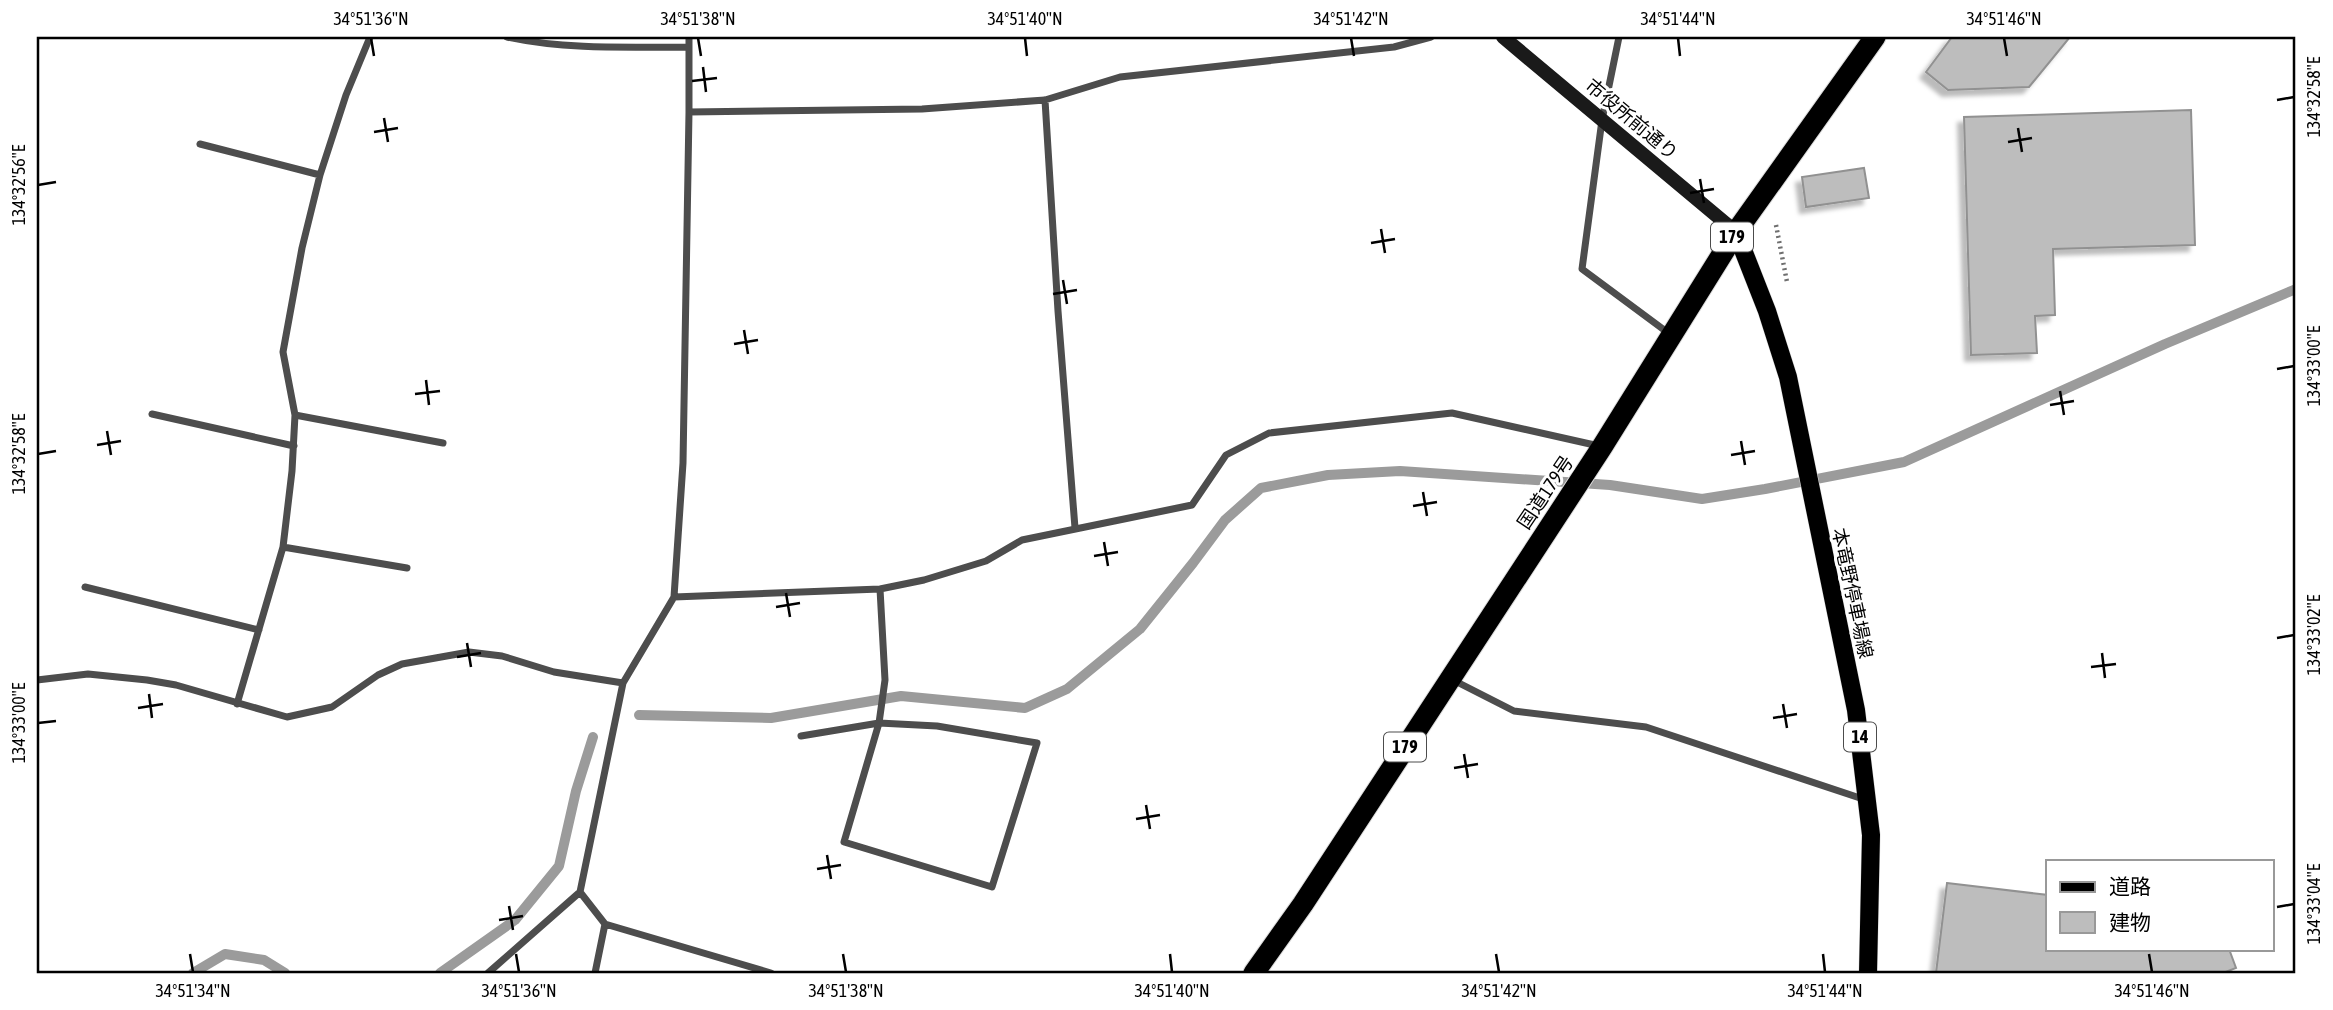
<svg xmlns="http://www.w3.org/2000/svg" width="2333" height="1010" viewBox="0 0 2333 1010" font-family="'Asap Condensed','Noto Sans JP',sans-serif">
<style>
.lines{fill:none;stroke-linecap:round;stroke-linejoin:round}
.stream{stroke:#9b9b9b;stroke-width:10}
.building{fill:#bdbdbd;stroke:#919191;stroke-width:2;filter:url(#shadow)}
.primary-casing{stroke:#dbdbdb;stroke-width:19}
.highway-casing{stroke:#dbdbdb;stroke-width:23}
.path{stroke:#6f6f6f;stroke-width:4.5;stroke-dasharray:2 3.5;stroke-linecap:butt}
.street{stroke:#4d4d4d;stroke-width:7}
.secondary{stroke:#1a1a1a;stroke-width:14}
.primary{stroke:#000;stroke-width:18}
.highway{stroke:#000;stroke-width:21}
.ticks{fill:none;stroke:#000;stroke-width:2.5}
.labels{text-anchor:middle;stroke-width:6;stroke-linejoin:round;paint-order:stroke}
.shield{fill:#fff;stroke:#4c4c4c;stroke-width:2}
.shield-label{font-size:18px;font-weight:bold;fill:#000}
.street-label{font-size:19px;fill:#000;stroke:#fff}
.neatline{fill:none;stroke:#000;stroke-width:2.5}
.ticks-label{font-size:18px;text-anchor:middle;fill:#000}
</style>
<defs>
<filter id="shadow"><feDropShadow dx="-6" dy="6" stdDeviation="2" flood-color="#0004"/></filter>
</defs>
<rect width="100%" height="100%" fill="#fff"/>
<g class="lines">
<path class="stream" d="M639,715L771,718L901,696L1025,708L1067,689L1140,629L1193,563L1225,520L1261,488L1328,475L1400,471L1610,485L1702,499L1765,489L1904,462L2165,344L2296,289
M193,973L225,954L264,960L285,973
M440,973L515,920L559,866L576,791L593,737"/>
</g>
<path class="building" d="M1952,37H2070L2029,87L1948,90L1926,72Z
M2191,110L2195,245L2053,249L2055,315L2035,316L2037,353L1971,355L1964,117Z
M1864,168L1869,198L1806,207L1802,177Z
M1947,883L2048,895V949H2229L2236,968L2223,973H1936Z"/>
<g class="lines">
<defs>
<path id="primary" d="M1736,232L1767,311L1788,377L1856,710L1871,835L1868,973"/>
<path id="highway" d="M1254,973L1303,904L1602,447L1736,232L1875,37"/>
</defs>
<use href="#primary" class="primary-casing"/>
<use href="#highway" class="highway-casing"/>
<path class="path" d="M1776,225L1787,282"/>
<path class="street" d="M507,37C567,50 628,47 688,47
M1619,37L1602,120L1582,269L1671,335
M1045,100L1058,311L1075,528
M689,112L922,109L1045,100L1120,77L1394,47L1431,37
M200,144L320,175
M152,414L294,446
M295,415L443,443
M283,547L407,568
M85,587L259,630
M674,597L880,589L924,580L986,561L1022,540L1192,505L1226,455L1269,433L1452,413L1599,446
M37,680L88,674L147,680L176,685L287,717L332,707L378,675L402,664L469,652L502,656L554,672L623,683
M1453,680L1514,711L1646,727L1866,800
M237,704L283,547L292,471L295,415L283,352L302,248L320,175L346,95L370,37
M801,736L879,723L937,726L1037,743L992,887L844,842L879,723L885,680L880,589
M580,892L605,924L595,973
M605,924L771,973
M488,973L580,892L623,683L674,597L683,463L689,112V37"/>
<path class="secondary" d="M1503,37L1736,232"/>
<use href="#primary" class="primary"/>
<use href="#highway" class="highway"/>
</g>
<path class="ticks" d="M371,38L374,56M698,38L701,56M1025,38L1027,56M1351,38L1354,56M1678,38L1680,56M2004,38L2007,56M703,67L706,92M692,81L717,78M2277,100L2294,97M384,118L388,142M2018,128L2022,152M374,132L398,128M2008,142L2032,138M1700,179L1704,203M38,185L56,182M1690,193L1714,189M1381,229L1385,253M1371,243L1395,239M1063,280L1067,304M1053,294L1077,290M744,330L748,354M734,344L758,340M2277,369L2294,366M426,380L429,405M2060,391L2064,415M415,394L440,391M2050,405L2074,401M107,431L111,455M1741,441L1745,465M97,445L121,441M38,454L56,451M1731,455L1755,451M1423,492L1427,516M1413,506L1437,502M1104,542L1108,566M1094,556L1118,552M786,593L790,617M776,607L800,603M2277,638L2294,635M467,643L471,667M2102,653L2105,678M457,657L481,653M2091,667L2116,664M149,694L152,718M1783,704L1787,728M138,708L163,704M1773,718L1797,714M38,723L56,721M1464,754L1468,778M1454,768L1478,764M1146,805L1150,829M1136,819L1160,815M827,855L831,879M817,869L841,865M509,906L513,930M2277,907L2294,904M499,920L523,916M190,954L193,972M516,954L519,972M843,954L846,972M1170,954L1172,972M1496,954L1499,972M1823,954L1825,972M2149,954L2152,972"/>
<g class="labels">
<g class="shield">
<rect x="1711" y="222.5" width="42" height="29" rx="5"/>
<rect x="1844" y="722.5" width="32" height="29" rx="5"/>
<rect x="1384" y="732.5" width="42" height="29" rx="5"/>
</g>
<g class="shield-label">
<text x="1732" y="243">179</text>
<text x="1860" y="743">14</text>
<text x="1405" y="753">179</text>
</g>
<g class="street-label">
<text transform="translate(1632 119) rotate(40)" y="7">市役所前通り</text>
<text transform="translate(1545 492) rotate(-56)" y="7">国道179号</text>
<text transform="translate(1853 593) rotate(78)" y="7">本竜野停車場線</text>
</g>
</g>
<rect width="2333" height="1010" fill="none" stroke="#ffffff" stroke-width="77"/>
<rect x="2046" y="860" width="228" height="91" fill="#ffffff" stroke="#999999" stroke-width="2"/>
<rect x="2060" y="882" width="35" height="10" fill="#000000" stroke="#999999" stroke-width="2"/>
<text x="2109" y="894" font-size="21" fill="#000000">道路</text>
<rect x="2060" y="912" width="35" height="21" fill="#bdbdbd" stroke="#999999" stroke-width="2"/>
<text x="2109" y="930" font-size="21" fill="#000000">建物</text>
<rect x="38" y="38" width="2256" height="934" class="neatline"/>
<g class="ticks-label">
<text x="371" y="25">34°51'36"N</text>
<text x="698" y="25">34°51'38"N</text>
<text x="1025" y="25">34°51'40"N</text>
<text x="1351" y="25">34°51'42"N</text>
<text x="1678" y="25">34°51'44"N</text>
<text x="2004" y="25">34°51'46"N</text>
<text transform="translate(2314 97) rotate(-90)" y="6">134°32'58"E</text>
<text transform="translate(19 185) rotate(-90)" y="6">134°32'56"E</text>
<text transform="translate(2314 366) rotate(-90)" y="6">134°33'00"E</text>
<text transform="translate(19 454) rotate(-90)" y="6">134°32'58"E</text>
<text transform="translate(2314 635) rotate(-90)" y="6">134°33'02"E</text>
<text transform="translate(19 723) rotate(-90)" y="6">134°33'00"E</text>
<text transform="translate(2314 904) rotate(-90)" y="6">134°33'04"E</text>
<text x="193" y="997">34°51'34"N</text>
<text x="519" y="997">34°51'36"N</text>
<text x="846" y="997">34°51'38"N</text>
<text x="1172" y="997">34°51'40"N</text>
<text x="1499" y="997">34°51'42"N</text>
<text x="1825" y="997">34°51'44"N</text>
<text x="2152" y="997">34°51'46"N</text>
</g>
</svg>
